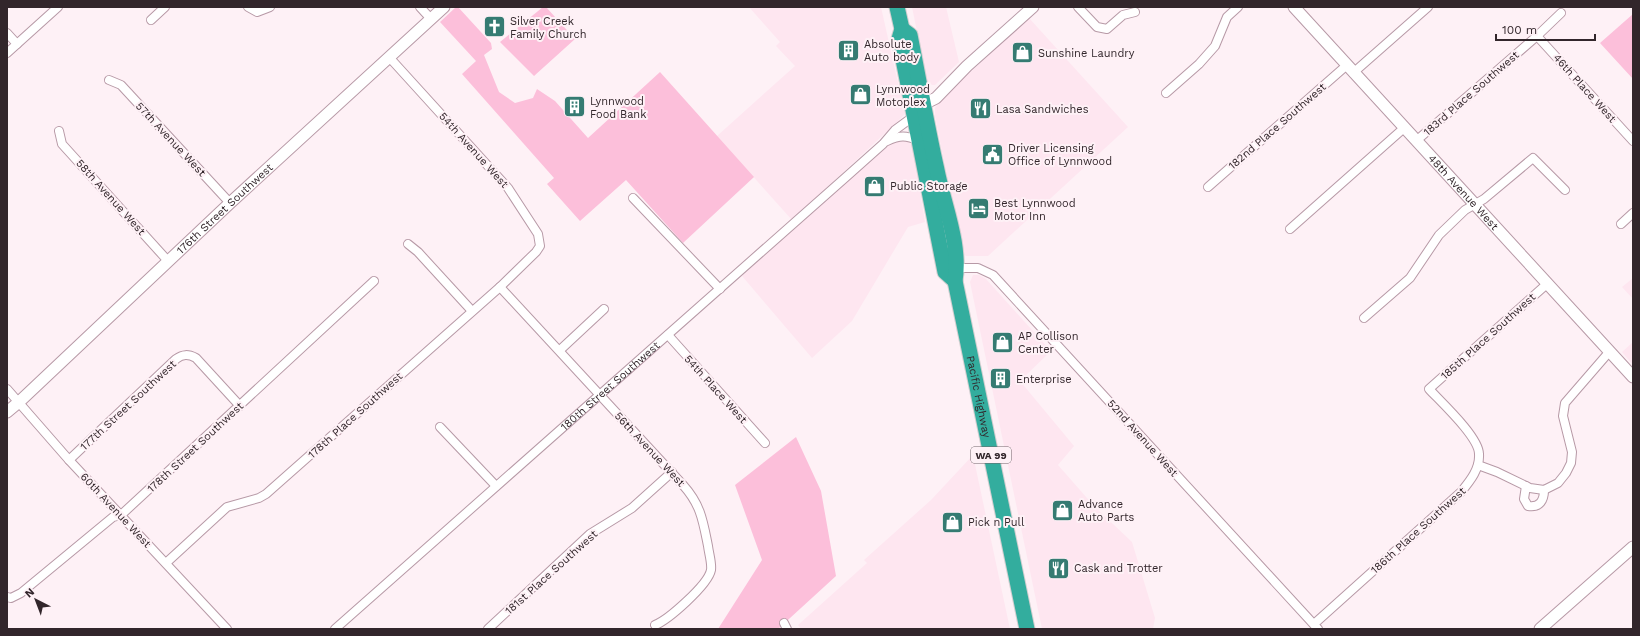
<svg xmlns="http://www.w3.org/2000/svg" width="1640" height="636" viewBox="0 0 1640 636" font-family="'Work Sans',sans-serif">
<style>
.built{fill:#fee6f0}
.green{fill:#fcbfda}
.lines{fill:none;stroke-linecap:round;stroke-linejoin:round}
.street-casing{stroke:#b799a6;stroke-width:10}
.secondary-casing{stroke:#b799a6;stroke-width:13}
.highway-casing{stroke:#d2cfd0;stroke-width:17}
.street{stroke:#fff;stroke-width:8}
.secondary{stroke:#fff;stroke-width:11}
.highway{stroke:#33ad9e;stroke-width:15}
.labels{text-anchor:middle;stroke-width:4;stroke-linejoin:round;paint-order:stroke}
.shield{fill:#fef1f6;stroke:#6f6368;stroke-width:1}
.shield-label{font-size:10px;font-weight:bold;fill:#32262b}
.poi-label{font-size:11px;fill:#32262b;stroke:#fef1f6;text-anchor:start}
.street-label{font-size:11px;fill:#32262b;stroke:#fef1f6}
</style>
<rect width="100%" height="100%" fill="#fef1f6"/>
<path class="built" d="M749,7H881L905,114L896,123L792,220L717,136L795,66L776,46L780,42Z
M912,7H946L959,62L935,85H932L927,81Z
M1029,18L1128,127L988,256H966L962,253L935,116V108L939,101Z
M903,140L908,142L913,146L925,222L908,227L852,321L812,358L742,276L885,147L895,141Z
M973,275H979L986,279L1051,351L1020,381L1074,446L1058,465L1094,506L1132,542L1155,618L1153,629H1042L970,282Z
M1633,278V299L1622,287Z
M1633,342V365L1622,352Z
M973,455L1010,629H801L798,625L867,563L864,560L931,500Z"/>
<path class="green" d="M456,7H458L491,43L492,49L484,55L499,92L515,103L533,98L537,89L555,101L588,138L660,72L754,177L683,243L626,180L580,221L547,184L554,178L462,74L476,61L440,22Z
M543,7H546L575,39L534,76L500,42Z
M1633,14V79L1600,43Z
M796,437L821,491L836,576L778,629H718L762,560L735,485Z"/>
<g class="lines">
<defs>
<g id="street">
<path d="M248,7L257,12L270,7"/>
<path d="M420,7L431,19"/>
<path d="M1078,7L1097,27L1107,29L1123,15L1135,12"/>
<path d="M151,20L165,7"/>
<path d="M7,33L17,44"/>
<path d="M1537,36L1633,141"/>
<path d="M7,53L58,7"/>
<path d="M1353,73L1428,7"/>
<path d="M109,80L121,85L230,203"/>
<path d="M1166,93L1199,64L1215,46L1227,17L1238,7"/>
<path d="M59,131L62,144L168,261"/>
<path d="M887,141C900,135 906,135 919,141"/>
<path d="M1416,141L1537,36L1561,13"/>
<path d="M1208,187L1347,65"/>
<path d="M633,198L720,289"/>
<path d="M1621,224L1633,213"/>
<path d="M1290,229L1404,128"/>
<path d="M408,244L418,252L472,311"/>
<path d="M957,268H978L993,275L1318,629"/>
<path d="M500,287L683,485C701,505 703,521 708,546C709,554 712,563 711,570C708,585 668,620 655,625"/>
<path d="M1364,318L1410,278L1439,235L1465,210L1484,199L1533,158L1565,190"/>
<path d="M668,335L765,443"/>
<path d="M560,350L604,309"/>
<path d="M7,389L69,460L227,629"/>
<path d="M440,427L496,486"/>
<path d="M69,460L176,359C183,354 188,354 196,358L240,406"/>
<path d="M1478,465L1497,472L1530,488L1544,490L1558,483L1566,473L1571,463L1572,452L1563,416L1565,403L1610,351"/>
<path d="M1526,486L1524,499L1528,506C1540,508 1544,500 1544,490"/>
<path d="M166,563L227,507L259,498L266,494L500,287L536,252L540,246L538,234L508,188L389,57"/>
<path d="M7,597L11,598L21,593L113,517L121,515L374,281"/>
<path d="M784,623L787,629"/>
<path d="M1314,624L1461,492C1470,481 1480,469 1479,454C1479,437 1441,402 1429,389L1548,283"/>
<path id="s1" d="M335,629L846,177L883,144L895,130L914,116"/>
<path d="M488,629L590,534L632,508L672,472"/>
</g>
<g id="secondary">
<path id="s2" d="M1294,7L1633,377"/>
<path d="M924,104L936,98L967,66L1033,7"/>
<path id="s3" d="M7,412L19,402L230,203L444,7"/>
<path d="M1540,629L1633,547"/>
</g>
<g id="highway">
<path d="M897,7L902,29L899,39L945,272L955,281"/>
<path id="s4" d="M902,29L910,35C919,80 927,126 937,170C944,206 961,244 955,281L1027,629"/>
</g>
</defs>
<use href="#street" class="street-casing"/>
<use href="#secondary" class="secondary-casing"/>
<use href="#highway" class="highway-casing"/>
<use href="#street" class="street"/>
<use href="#secondary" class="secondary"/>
<use href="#highway" class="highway"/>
</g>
<defs>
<symbol id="church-square" viewBox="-11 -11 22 22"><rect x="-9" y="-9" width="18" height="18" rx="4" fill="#357b72" stroke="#fef1f6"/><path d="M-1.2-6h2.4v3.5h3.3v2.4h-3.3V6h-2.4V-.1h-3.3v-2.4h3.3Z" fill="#fff"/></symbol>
<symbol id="building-square" viewBox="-11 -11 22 22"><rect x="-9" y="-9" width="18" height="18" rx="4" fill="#357b72" stroke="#fef1f6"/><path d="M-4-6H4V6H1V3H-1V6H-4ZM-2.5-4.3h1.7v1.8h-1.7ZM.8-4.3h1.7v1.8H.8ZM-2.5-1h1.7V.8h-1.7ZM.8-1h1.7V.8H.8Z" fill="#fff"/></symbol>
<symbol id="shop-square" viewBox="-11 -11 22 22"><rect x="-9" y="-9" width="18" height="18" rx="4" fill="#357b72" stroke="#fef1f6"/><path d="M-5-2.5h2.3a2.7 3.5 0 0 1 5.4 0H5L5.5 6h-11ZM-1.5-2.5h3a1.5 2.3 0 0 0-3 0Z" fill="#fff"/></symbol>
<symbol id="restaurant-square" viewBox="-11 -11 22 22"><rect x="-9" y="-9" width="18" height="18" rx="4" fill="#357b72" stroke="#fef1f6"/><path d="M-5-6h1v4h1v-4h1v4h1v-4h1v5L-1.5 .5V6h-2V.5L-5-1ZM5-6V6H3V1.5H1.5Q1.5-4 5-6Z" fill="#fff"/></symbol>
<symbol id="civic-square" viewBox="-11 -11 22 22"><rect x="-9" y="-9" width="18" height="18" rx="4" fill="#357b72" stroke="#fef1f6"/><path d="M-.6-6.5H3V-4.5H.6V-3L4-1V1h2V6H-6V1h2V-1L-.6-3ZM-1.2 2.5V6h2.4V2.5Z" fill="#fff"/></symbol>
<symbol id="hotel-square" viewBox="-11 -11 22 22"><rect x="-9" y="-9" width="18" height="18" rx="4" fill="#357b72" stroke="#fef1f6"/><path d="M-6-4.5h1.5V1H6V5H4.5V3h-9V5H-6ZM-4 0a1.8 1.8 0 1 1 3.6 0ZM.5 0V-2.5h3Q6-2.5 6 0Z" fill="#fff"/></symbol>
</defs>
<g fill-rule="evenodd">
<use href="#church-square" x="482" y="14" width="25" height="25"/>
<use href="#building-square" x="836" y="38" width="25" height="25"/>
<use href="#shop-square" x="1010" y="40" width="25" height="25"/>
<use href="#shop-square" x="848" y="82" width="25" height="25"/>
<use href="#building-square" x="562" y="94" width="25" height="25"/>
<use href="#restaurant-square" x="968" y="96" width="25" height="25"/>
<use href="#civic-square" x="980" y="142" width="25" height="25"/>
<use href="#shop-square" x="862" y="174" width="25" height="25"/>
<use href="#hotel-square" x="966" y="196" width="25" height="25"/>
<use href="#shop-square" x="990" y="330" width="25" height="25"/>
<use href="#building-square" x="988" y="366" width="25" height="25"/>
<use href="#shop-square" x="1050" y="498" width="25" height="25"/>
<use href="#shop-square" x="940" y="510" width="25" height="25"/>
<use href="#restaurant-square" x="1046" y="556" width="25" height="25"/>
</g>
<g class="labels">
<rect class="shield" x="971" y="447" width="40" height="16" rx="3"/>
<g class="shield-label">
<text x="991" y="459">WA 99</text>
</g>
<g class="poi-label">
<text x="510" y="25">Silver Creek<tspan x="510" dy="13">Family Church</tspan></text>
<text x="864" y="48">Absolute<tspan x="864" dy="13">Auto body</tspan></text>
<text x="1038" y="57">Sunshine Laundry</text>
<text x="876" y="93">Lynnwood<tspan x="876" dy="13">Motoplex</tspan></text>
<text x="590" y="105">Lynnwood<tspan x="590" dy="13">Food Bank</tspan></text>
<text x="996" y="113">Lasa Sandwiches</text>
<text x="1008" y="152">Driver Licensing<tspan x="1008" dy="13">Office of Lynnwood</tspan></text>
<text x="890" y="190">Public Storage</text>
<text x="994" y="207">Best Lynnwood<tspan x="994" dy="13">Motor Inn</tspan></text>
<text x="1018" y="340">AP Collison<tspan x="1018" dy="13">Center</tspan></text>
<text x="1016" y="383">Enterprise</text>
<text x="1078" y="508">Advance<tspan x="1078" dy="13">Auto Parts</tspan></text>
<text x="968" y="526">Pick n Pull</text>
<text x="1074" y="572">Cask and Trotter</text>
</g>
<g class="street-label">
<text transform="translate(1585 88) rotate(48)" y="4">46th Place West</text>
<text transform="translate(1471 93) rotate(-41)" y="4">183rd Place Southwest</text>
<text transform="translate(1277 126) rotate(-41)" y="4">182nd Place Southwest</text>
<text transform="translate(171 139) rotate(47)" y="4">57th Avenue West</text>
<text transform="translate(474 150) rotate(48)" y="4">54th Avenue West</text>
<text dy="4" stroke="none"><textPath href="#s2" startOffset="251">48th Avenue West</textPath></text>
<text transform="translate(111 197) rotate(48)" y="4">58th Avenue West</text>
<text dy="4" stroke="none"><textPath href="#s3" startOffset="298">176th Street Southwest</textPath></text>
<text transform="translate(1488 336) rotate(-42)" y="4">185th Place Southwest</text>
<text dy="4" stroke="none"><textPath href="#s1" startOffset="367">180th Street Southwest</textPath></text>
<text transform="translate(716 389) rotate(48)" y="4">54th Place West</text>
<text dy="4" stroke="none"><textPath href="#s4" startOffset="379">Pacific Highway</textPath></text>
<text transform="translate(128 405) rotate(-43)" y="4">177th Street Southwest</text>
<text transform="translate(355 415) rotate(-42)" y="4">178th Place Southwest</text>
<text transform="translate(1143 438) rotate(48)" y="4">52nd Avenue West</text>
<text transform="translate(195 447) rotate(-43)" y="4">178th Street Southwest</text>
<text transform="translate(650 449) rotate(47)" y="4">56th Avenue West</text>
<text transform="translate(116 510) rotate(47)" y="4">60th Avenue West</text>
<text transform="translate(1418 530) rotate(-42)" y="4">186th Place Southwest</text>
<text transform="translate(551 572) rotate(-42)" y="4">181st Place Southwest</text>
</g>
</g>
<rect width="1640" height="636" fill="none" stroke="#32262b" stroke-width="16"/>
<g transform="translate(36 600) rotate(318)" stroke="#fef1f6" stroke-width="3" paint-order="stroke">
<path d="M0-3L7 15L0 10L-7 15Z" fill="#32262b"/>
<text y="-6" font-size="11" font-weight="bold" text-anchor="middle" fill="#32262b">N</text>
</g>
<path d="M1496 34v6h99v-6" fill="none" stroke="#32262b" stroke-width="2"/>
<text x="1502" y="34" font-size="12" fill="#32262b" stroke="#fef1f6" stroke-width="3" paint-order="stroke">100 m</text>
</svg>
